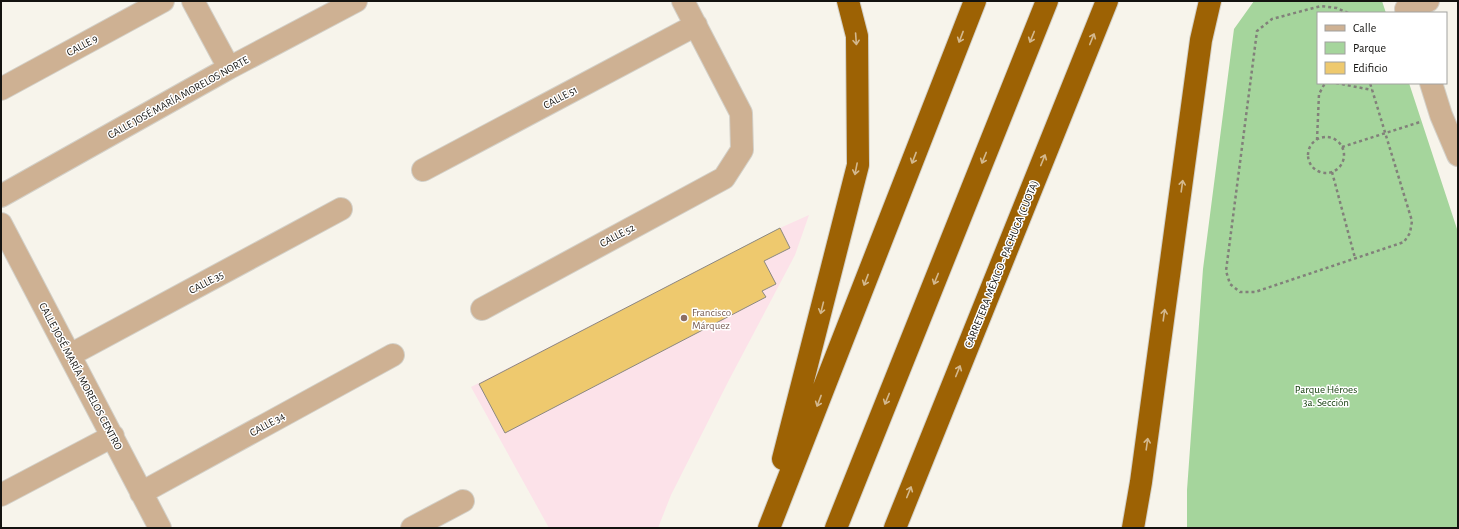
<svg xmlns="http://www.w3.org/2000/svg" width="1459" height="529" viewBox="0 0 1459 529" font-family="'Alegreya Sans',sans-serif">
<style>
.education{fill:#fce2e9}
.green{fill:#a5d59c}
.building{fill:#eec96e;stroke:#8b8880}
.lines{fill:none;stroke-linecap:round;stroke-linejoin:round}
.minor-casing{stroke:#d3d0c8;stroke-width:24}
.highway-casing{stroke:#d3d0c8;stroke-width:24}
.path{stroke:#82807a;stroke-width:2.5;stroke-dasharray:3 3;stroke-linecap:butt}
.minor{stroke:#ceb193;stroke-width:22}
.highway{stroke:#9d6204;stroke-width:22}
.oneway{stroke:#d3b88e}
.education-dot{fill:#8d6e63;stroke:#fff;stroke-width:1.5}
.labels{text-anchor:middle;stroke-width:3;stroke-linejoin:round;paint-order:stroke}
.street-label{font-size:11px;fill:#141310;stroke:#fff}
.education-label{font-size:11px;fill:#785e54;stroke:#fff;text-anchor:start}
.park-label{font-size:11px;fill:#17400f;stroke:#fff}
</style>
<rect width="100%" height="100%" fill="#f7f4eb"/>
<path class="education" d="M809,215L795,255L729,380L671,495L658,528H549L471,387L780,228Z"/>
<path class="green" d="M1254,1H1382L1386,13H1318V83H1409L1458,232V528H1187V490L1203,269L1234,29Z"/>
<path class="building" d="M780,228L790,248L764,261L776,284L762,291L766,297L505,433L479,384Z"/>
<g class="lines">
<defs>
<path id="minor" d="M193,1L229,68
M1406,9L1428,1
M1431,83L1441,115L1458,155
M1,89L163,1
M423,170L696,25
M1,196L229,68L356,1
M1,224L160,528
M482,309L724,178L742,150L741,113L683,1
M70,355L341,209
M141,493L393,355
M1,495L113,436
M412,528L463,501"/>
<path id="highway" d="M783,459L858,165L857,36L848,1
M769,528L975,1
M836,528L1047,1
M895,528L1107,1
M1133,528L1141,482L1201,40L1210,1"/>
</defs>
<use href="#minor" class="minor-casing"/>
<use href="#highway" class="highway-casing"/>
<path class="path" d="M1348,13L1337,8L1321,6L1272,19L1257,31L1226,271L1230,284L1240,292H1255L1404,242L1410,233L1412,221L1370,83
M1336,83L1372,90
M1308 155a18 18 0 1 1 36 0a18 18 0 1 1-36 0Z
M1317,140L1319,94L1325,83
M1342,147L1420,122
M1332,172L1355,258"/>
<use href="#minor" class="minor"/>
<use href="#highway" class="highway"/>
</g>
<defs><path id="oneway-shaft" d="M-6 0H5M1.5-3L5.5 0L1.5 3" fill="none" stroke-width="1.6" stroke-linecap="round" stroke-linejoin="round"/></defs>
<g class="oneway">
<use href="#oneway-shaft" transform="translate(961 37) rotate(111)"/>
<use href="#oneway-shaft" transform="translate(1032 37) rotate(112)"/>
<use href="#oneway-shaft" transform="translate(856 39) rotate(86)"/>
<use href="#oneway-shaft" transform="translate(1092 39) rotate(-68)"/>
<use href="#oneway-shaft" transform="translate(914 158) rotate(111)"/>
<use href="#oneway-shaft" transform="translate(984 158) rotate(112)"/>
<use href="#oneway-shaft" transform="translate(1043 160) rotate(-68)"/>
<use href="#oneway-shaft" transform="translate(856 169) rotate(101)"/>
<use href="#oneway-shaft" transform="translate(1182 186) rotate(-82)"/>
<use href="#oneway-shaft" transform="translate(936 279) rotate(112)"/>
<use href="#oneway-shaft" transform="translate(866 280) rotate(111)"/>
<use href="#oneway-shaft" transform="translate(822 308) rotate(104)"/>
<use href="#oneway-shaft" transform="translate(1164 315) rotate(-82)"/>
<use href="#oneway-shaft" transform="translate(958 371) rotate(-68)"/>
<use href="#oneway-shaft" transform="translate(887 399) rotate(112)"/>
<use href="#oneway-shaft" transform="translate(819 401) rotate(111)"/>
<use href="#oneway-shaft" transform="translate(1147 444) rotate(-82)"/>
<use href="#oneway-shaft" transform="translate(909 492) rotate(-68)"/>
</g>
<circle class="education-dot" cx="684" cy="318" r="4"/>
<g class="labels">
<g class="street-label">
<text transform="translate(82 45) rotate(-28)" y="4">CALLE 9</text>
<text transform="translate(178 97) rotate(-29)" y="4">CALLE JOSÉ MARÍA MORELOS NORTE</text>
<text transform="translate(560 97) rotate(-28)" y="4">CALLE 51</text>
<text transform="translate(617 235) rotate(-28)" y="4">CALLE 52</text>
<text transform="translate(1001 264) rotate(-68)" y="4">CARRETERA MÉXICO - PACHUCA (CUOTA)</text>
<text transform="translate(206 282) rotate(-28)" y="4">CALLE 35</text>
<text transform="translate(81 376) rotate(62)" y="4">CALLE JOSÉ MARÍA MORELOS CENTRO</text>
<text transform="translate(267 424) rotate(-29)" y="4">CALLE 34</text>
</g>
<g class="education-label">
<text x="692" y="316">Francisco<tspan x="692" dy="13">Márquez</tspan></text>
</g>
<g class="park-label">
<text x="1326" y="393">Parque Héroes<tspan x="1326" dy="13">3a. Sección</tspan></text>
</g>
</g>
<rect width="1459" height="529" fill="none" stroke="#141310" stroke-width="4"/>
<rect x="1317" y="12" width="130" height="72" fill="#ffffff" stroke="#a1a19f"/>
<rect x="1325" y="25" width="20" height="6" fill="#ceb193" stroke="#a1a19f"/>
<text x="1353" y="32" font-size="12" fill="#141310">Calle</text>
<rect x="1325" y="42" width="20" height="12" fill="#a5d59c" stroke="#a1a19f"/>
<text x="1353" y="52" font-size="12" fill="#141310">Parque</text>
<rect x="1325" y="62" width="20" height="12" fill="#eec96e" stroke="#a1a19f"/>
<text x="1353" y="72" font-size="12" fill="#141310">Edificio</text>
</svg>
